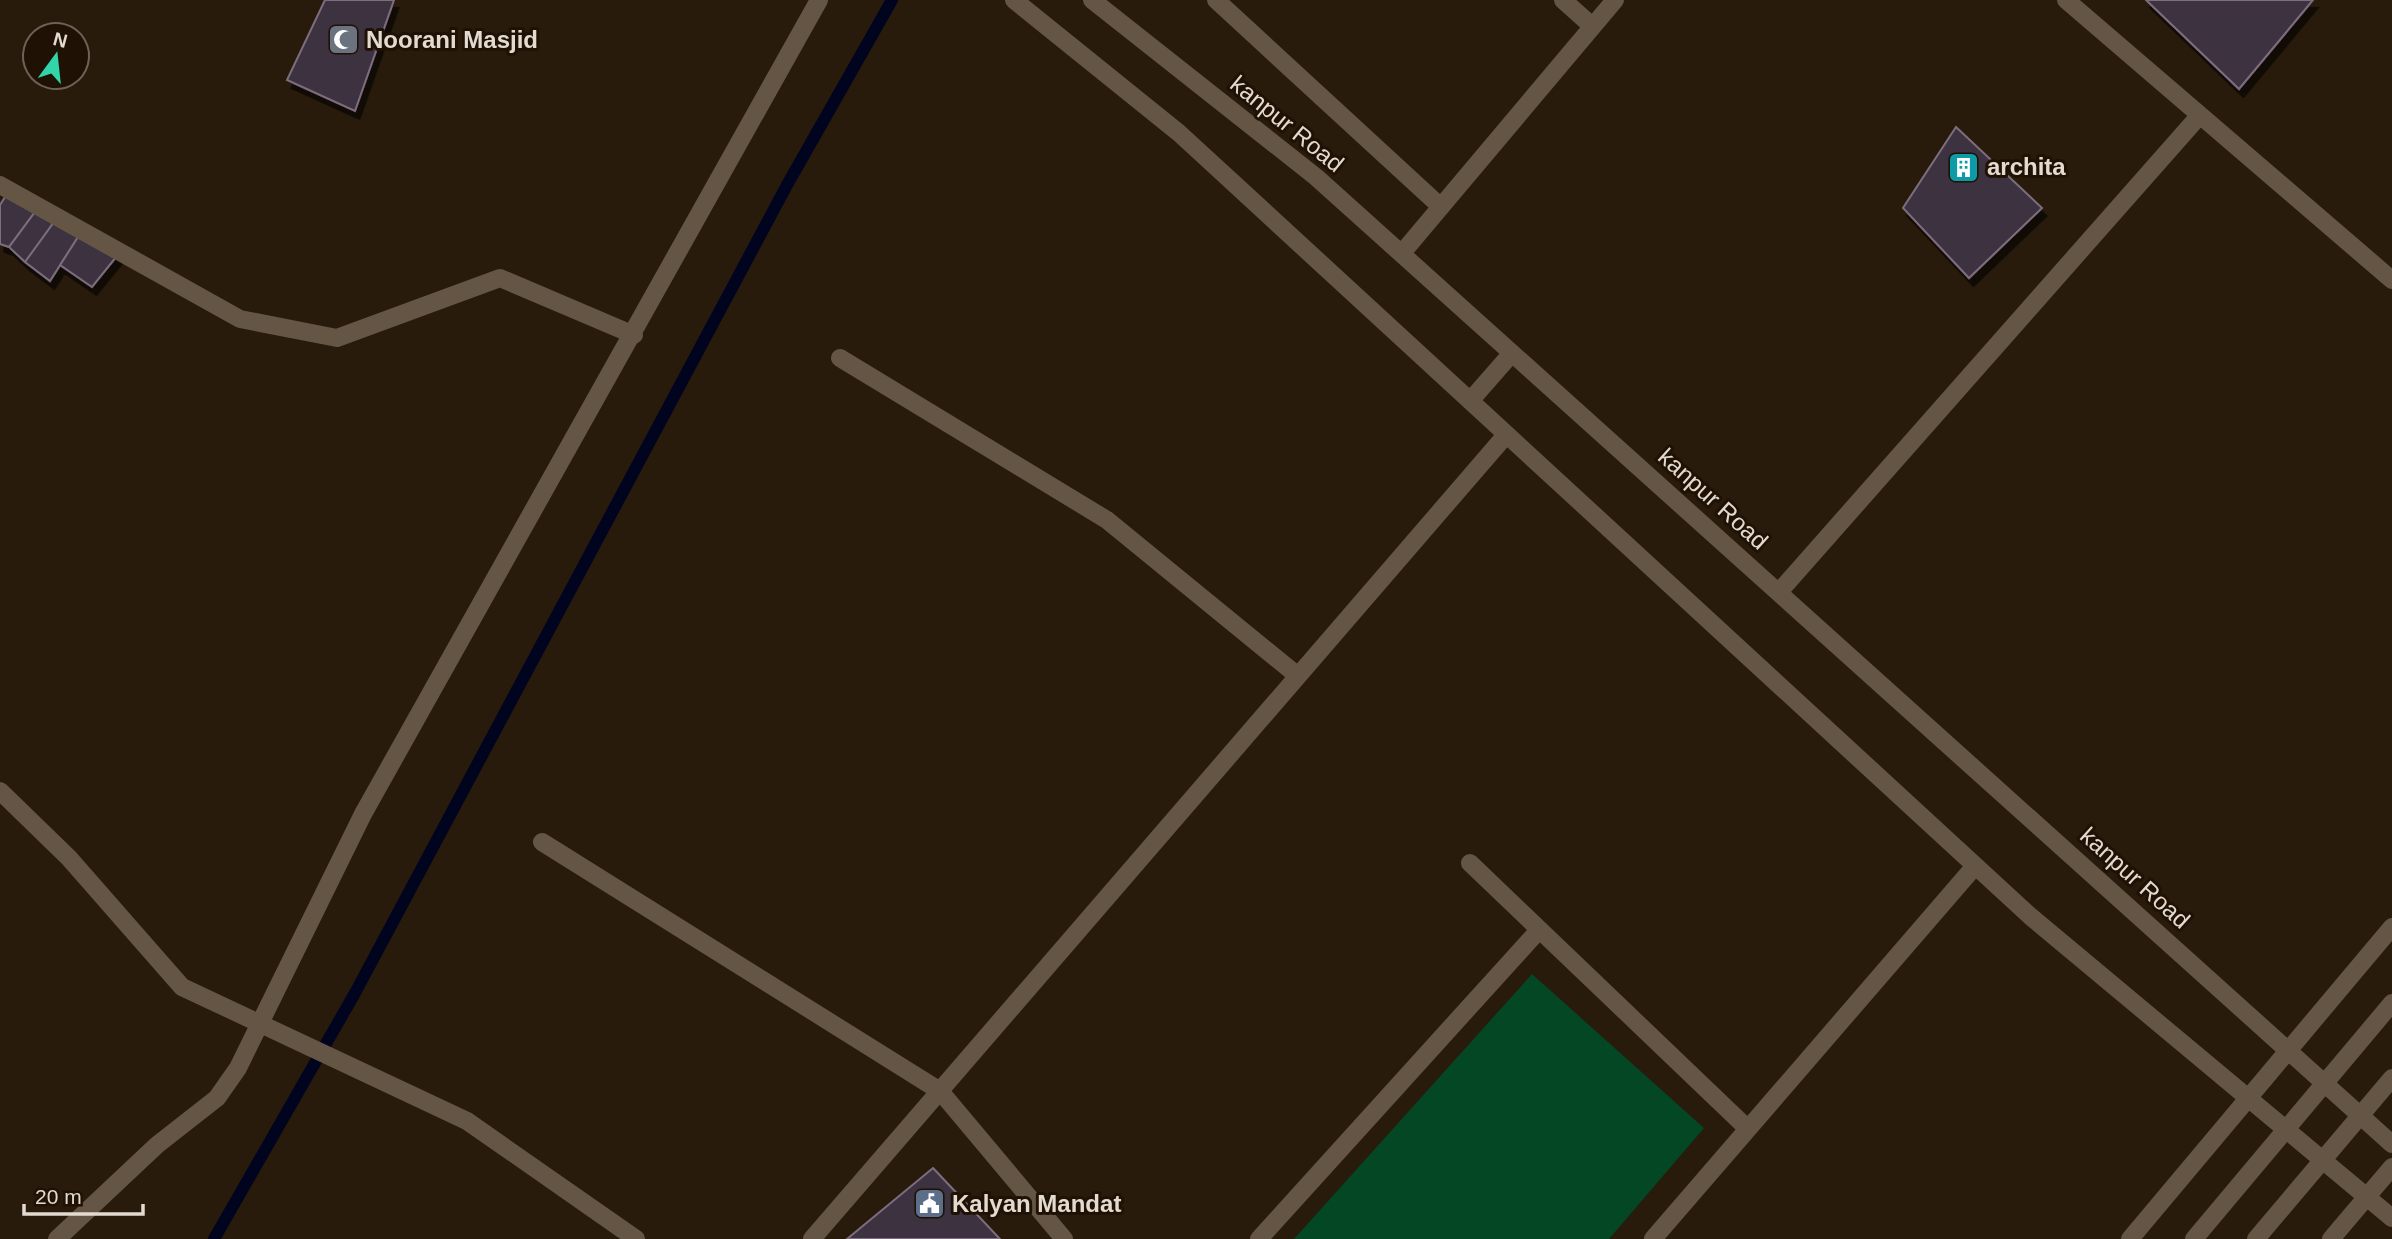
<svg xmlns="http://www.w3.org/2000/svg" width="2392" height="1239" viewBox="0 0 2392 1239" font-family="Arial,sans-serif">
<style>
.green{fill:#034725}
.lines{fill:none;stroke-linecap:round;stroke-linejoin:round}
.stream{stroke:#00041f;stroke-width:12}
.building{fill:#3e3141;stroke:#7d6d7f;stroke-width:2;filter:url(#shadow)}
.minor{stroke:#645544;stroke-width:18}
.labels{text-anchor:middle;stroke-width:6;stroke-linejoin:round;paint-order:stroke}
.poi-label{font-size:24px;font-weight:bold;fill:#e3dad0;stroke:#1f1204;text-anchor:start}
.street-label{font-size:24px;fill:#e3dad0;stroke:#1f1204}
</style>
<defs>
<filter id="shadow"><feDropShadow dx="4.5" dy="8" stdDeviation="0" flood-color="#0009"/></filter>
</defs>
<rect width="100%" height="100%" fill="#281b0c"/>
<path class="green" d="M1532,974L1704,1128L1609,1239H1294Z"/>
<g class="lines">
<path class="stream" d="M214,1239L355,993L787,185L892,0"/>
</g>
<path class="building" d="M325,0H394L355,111L287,80Z
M2146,0H2313L2239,89Z
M1956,127L2042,208L1969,278L1903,208Z
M10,189L40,205L9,247L0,244V205Z
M40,205L59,215L25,262L9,247Z
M59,215L83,229L50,281L25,262Z
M83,229L121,251L92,287L60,265Z
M933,1168L1000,1239H847Z"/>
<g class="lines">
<path class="minor" d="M1014,0L1179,133L2030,916L2392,1218
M1092,0L1316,177L2392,1144
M1216,0L1441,207
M1563,0L1592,26
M2066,0L2392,280
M0,185L240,319L337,338L500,278L634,335
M1402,253L1615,0
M840,358L1107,520L1298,676
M1470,401L1512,353
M1779,592L2200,115
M0,791L69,858L182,987L467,1121L636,1239
M542,842L940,1091L1064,1239
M1470,863L1748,1129
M57,1239L157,1145L217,1098L238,1068L363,814L819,0
M812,1239L1506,435
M1259,1239L1539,930
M1653,1239L1975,866
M2130,1239L2392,927
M2194,1239L2392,1003
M2256,1239L2392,1078
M2331,1239L2392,1167"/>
</g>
<defs>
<symbol id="mosque-square" viewBox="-11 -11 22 22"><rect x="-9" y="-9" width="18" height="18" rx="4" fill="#6b7280" stroke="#1f1204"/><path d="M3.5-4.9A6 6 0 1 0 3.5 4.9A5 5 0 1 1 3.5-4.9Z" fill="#fff"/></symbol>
<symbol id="building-square" viewBox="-11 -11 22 22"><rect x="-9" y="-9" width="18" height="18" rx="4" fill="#0f9aa8" stroke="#1f1204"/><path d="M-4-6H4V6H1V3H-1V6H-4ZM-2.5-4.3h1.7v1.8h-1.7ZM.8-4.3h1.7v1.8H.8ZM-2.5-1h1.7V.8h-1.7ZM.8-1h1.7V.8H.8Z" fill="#fff"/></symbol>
<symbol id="civic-square" viewBox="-11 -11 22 22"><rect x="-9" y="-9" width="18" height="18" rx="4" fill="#5c6f8a" stroke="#1f1204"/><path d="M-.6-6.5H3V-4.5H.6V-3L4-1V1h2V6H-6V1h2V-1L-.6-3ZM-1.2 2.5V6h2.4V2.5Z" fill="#fff"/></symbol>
</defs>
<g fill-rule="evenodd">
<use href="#mosque-square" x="326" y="22" width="35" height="35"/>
<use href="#building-square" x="1946" y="150" width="35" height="35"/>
<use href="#civic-square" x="912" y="1186" width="35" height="35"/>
</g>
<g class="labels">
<g class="poi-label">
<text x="366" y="48">Noorani Masjid</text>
<text x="1987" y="175">archita</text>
<text x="952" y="1212">Kalyan Mandat</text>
</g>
<g class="street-label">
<text transform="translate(1287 124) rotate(39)" y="8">kanpur Road</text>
<text transform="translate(1713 499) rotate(42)" y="8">kanpur Road</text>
<text transform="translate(2135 878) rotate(42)" y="8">kanpur Road</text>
</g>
</g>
<g transform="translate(56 56) rotate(15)"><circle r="33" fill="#1f1204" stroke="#6d6256" stroke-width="2"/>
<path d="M0-5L12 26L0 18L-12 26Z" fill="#32d4a9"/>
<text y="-10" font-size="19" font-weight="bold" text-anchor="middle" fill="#e3dad0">N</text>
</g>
<path d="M24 1204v10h119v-10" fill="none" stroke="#e3dad0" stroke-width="3.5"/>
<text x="35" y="1204" font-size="21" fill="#e3dad0" stroke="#1f1204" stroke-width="5" paint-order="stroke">20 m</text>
</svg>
